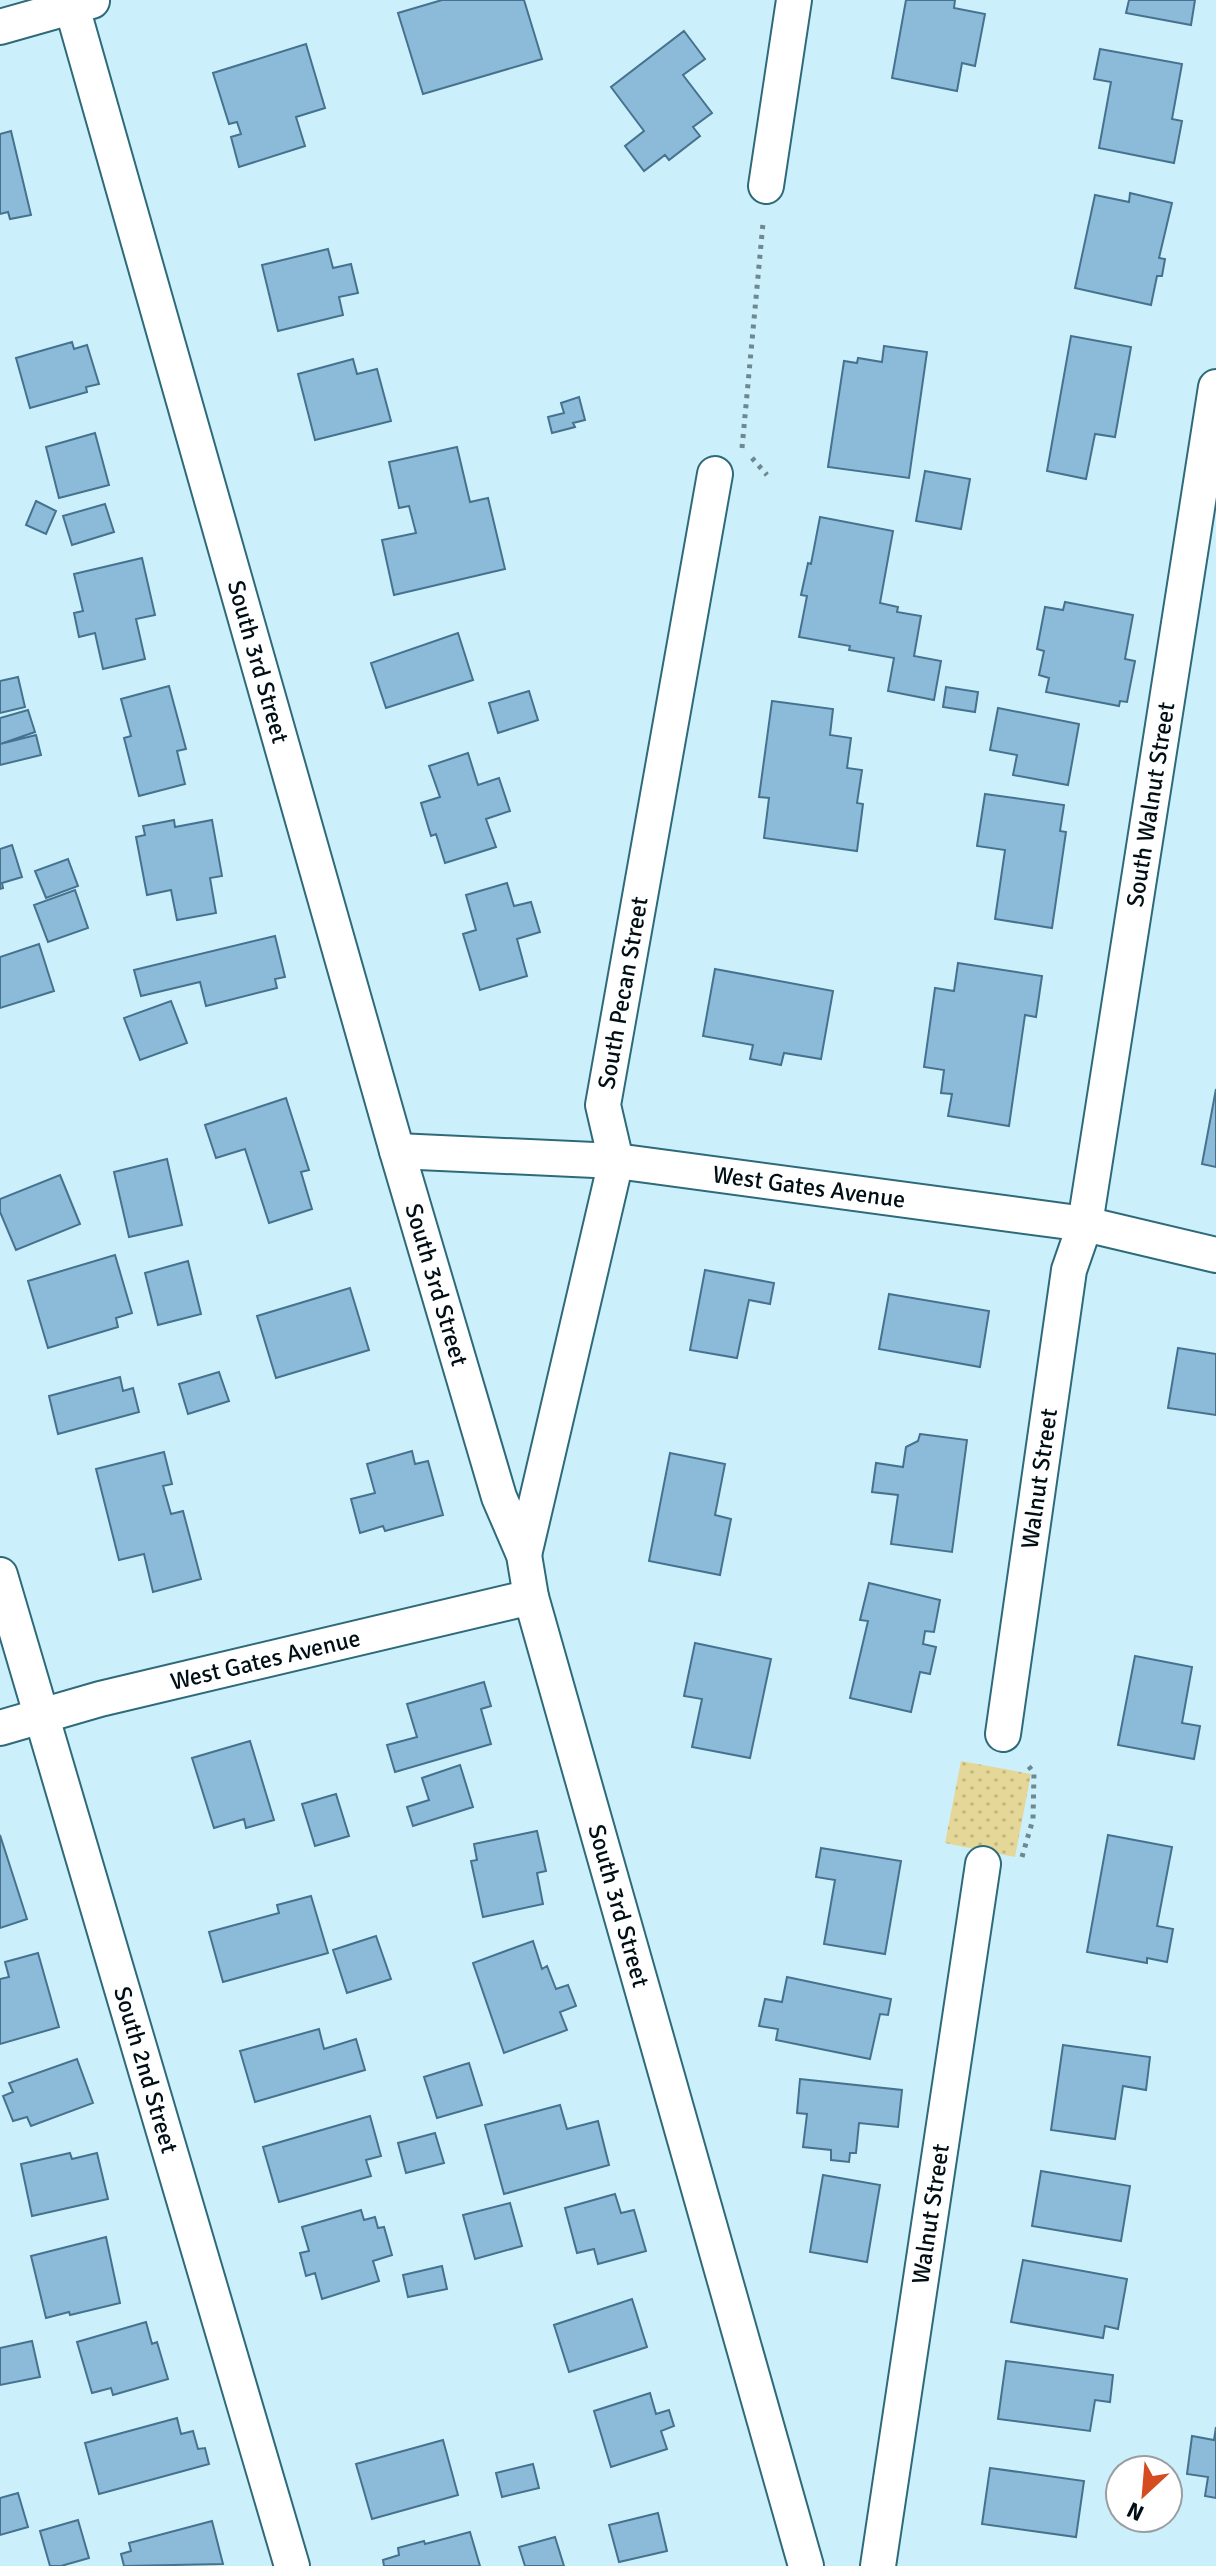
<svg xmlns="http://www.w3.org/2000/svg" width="1216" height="2566" viewBox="0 0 1216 2566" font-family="Signika,sans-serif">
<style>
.grass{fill:url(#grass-dots)}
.building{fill:#8cbbd9;stroke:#45728e;stroke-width:2}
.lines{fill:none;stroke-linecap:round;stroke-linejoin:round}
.street-casing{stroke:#2e6a7a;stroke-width:38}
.path{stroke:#6e8891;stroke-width:5;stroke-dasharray:4 6;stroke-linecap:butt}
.street{stroke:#fff;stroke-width:34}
.labels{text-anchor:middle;stroke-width:7;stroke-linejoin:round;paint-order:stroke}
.street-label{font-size:24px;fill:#000f15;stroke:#fff}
</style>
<defs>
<pattern id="grass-dots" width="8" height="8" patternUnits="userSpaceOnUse" patternTransform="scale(2)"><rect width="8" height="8" fill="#e4d797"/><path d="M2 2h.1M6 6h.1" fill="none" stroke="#c2b781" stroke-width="1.8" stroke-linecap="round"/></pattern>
</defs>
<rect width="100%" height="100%" fill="#ccf0fb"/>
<path class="grass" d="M961,1761L1031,1774L1015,1857L945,1843Z"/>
<path class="building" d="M442,0H524L542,59L423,94L398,13Z
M906,0H955L954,8L985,14L975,66L962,63L957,91L892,78Z
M1129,0H1195L1191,25L1126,13Z
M684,31L705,59L683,75L712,113L693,127L700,136L669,160L665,155L644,171L625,146L644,131L611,87Z
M306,44L325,108L296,117L305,146L239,167L231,137L241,134L237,122L229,124L213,73Z
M1100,49L1182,64L1172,119L1182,121L1174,163L1099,148L1111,82L1094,79Z
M11,131L31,215L10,219L8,212L0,214V134Z
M1130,193L1172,203L1159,258L1165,259L1162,276H1157L1151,305L1075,288L1095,195L1129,202Z
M328,249L333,268L351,264L358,293L339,297L343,315L278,331L262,265Z
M1071,336L1131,347L1115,437L1095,434L1086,479L1047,471Z
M72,342L74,349L87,345L99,384L86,387L87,392L30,408L16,358Z
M884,346L927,352L909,478L828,467L844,361L857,363L858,358L882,362Z
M353,359L357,374L377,369L391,421L315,440L298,374Z
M579,397L585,420L573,423L575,427L552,433L548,417L564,413L561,403Z
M95,433L109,485L59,498L46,447Z
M457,447L470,502L488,498L505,569L394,595L382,540L416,533L409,506L399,508L389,462Z
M925,471L970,479L961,529L916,521Z
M36,501L56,511L46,534L26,525Z
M105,504L114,532L72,545L63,516Z
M820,517L893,531L880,603L898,607L897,612L921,616L914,656L941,661L934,700L888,691L894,658L849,650L850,646L799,637L807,596L801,595L808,563L811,564Z
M142,558L155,615L136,619L145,659L103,669L95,633L79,637L74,613L83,611L74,574Z
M1065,602L1133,615L1125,659L1135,661L1127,702L1120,701L1119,706L1046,692L1049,678L1039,675L1044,651L1037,649L1045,607L1063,610Z
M458,633L473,680L386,708L371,663Z
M18,677L25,707L0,713V681Z
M169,686L186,749L177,751L185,784L139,796L124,738L131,736L121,699Z
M946,687L978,692L975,712L943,707Z
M529,691L538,720L498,733L489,703Z
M772,701L833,709L830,735L851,738L847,768L862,770L857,803L863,804L857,851L764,838L769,798L759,797Z
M998,708L1079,724L1068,785L1013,775L1017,755L990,750Z
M28,710L35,732L0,744V718Z
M36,735L41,755L0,765V744Z
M468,753L478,785L499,778L510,811L486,819L496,847L445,863L436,834L431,836L421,803L440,797L429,766Z
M985,794L1064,805L1060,831L1066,832L1052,928L995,919L1005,850L977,846Z
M174,820L175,827L212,820L222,876L210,878L216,913L177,920L171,890L147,895L136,837L145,835L143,826Z
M12,845L22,877L2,883L3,888L0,889V849Z
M68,859L78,886L46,898L35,871Z
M507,883L514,906L531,902L540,932L517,939L527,976L480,990L463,934L476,930L466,895Z
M75,890L88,928L48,942L34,905Z
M275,936L285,977L275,979L277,988L206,1006L200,982L141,996L134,970Z
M39,944L54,991L0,1008V957Z
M958,963L1042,976L1036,1017L1025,1015L1009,1126L948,1116L952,1094L941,1093L944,1070L924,1067L935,988L954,991Z
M715,969L833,991L821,1059L784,1053L781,1065L750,1059L753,1045L703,1036Z
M171,1001L187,1043L140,1060L124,1018Z
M1216,1089V1167L1202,1164Z
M286,1098L309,1170L301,1172L312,1209L269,1223L245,1149L216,1158L205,1125Z
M167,1159L182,1225L129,1237L114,1172Z
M60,1175L80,1224L16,1250L0,1212V1199Z
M115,1255L132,1313L116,1318L118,1327L48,1348L28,1281Z
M188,1261L201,1314L158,1325L145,1273Z
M705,1270L774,1283L770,1304L749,1300L737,1358L690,1350Z
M350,1288L369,1350L276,1378L257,1316Z
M889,1294L989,1311L980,1367L879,1349Z
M1178,1348L1216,1354V1415L1168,1408Z
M219,1372L229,1401L188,1414L179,1384Z
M120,1377L123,1391L133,1388L139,1412L58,1434L49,1396Z
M920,1434L967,1440L952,1552L891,1544L898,1495L872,1492L876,1463L903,1467L906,1447L918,1441Z
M412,1451L415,1464L428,1461L443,1515L385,1531L383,1526L360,1533L351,1499L375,1493L367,1464Z
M164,1452L172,1484L163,1486L171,1514L183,1511L201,1579L153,1592L144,1554L119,1560L96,1469Z
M670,1453L725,1464L715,1515L731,1519L720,1575L649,1561Z
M869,1583L940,1600L934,1632L925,1631L923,1644L936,1647L930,1674L920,1672L911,1712L850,1698L868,1621L860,1620Z
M695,1643L771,1659L750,1758L692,1747L702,1699L684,1696Z
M1135,1656L1192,1667L1182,1723L1200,1726L1194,1759L1118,1745Z
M484,1682L491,1706L481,1709L491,1744L395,1772L387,1745L417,1737L407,1704Z
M250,1741L274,1820L246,1828L244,1819L214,1828L192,1758Z
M460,1765L473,1807L413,1826L407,1807L429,1800L422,1778Z
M336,1794L349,1836L315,1846L302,1804Z
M537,1831L546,1871L537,1873L543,1904L483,1917L471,1861L477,1860L474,1844Z
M0,1835L27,1919L0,1928Z
M1108,1835L1172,1847L1157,1926L1173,1929L1167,1962L1147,1958V1963L1087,1952Z
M821,1848L901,1861L885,1954L824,1944L835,1880L816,1877Z
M311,1896L328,1953L223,1982L209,1932L279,1913L277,1905Z
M376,1936L391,1979L347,1993L333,1950Z
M533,1941L542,1969L547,1966L556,1989L568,1985L576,2006L560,2012L567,2030L504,2053L473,1963Z
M38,1953L59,2027L0,2044V1979L9,1977L5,1962Z
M787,1977L891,1999L888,2015L880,2014L870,2059L776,2040L778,2029L759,2026L765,1999L782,2002Z
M319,2029L324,2049L356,2039L365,2070L255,2102L240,2051Z
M1063,2045L1150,2057L1146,2090L1123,2086L1115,2139L1051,2130Z
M77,2059L93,2103L31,2126L27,2117L13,2121L3,2096L13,2092L9,2083Z
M469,2063L482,2105L437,2118L424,2077Z
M800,2079L902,2090L898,2127L859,2123L856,2153H850L849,2162L831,2160V2150L803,2147L807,2114L797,2113Z
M560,2105L567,2129L598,2121L609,2165L504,2194L485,2125Z
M370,2116L381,2156L366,2160L371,2176L279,2202L263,2147Z
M435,2133L444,2163L406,2173L398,2143Z
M70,2153L72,2159L97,2153L108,2199L32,2216L21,2164Z
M1041,2171L1130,2186L1121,2241L1032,2226Z
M823,2175L880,2185L867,2262L810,2252Z
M615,2194L621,2213L634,2210L646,2251L598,2264L594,2249L577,2253L565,2208Z
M510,2203L522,2246L475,2259L463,2215Z
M361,2210L364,2220L375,2217L378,2228L384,2227L392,2255L373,2261L379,2281L322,2299L315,2273L306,2276L300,2253L309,2251L302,2227Z
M106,2237L120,2303L70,2315L69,2312L46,2318L31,2256Z
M1023,2260L1127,2279L1118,2329L1105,2326L1103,2338L1011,2322Z
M442,2266L447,2289L408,2297L403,2275Z
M632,2299L647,2347L569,2372L554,2325Z
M146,2322L152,2344L157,2342L168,2379L113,2395L111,2388L92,2393L77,2342Z
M32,2341L40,2377L0,2385V2348Z
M1006,2361L1113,2375L1110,2402L1095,2400L1090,2431L998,2419Z
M650,2393L656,2414L669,2410L674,2426L661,2431L667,2449L611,2467L594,2411Z
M177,2418L181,2434L193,2431L198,2449L205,2448L209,2464L99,2494L85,2443Z
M1216,2427V2498L1205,2496L1208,2477L1187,2474L1192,2436L1214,2440Z
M443,2440L458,2495L372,2519L356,2464Z
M533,2464L539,2488L502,2497L496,2473Z
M990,2468L1084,2481L1076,2537L982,2524Z
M18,2493L28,2527L0,2535V2498Z
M658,2513L667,2551L619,2562L609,2525Z
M78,2520L89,2558L61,2566H50L40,2531Z
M212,2521L223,2564L124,2566L121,2554L131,2551L129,2543Z
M470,2532L480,2566H384L383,2560L399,2555L398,2548L424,2541L425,2544Z
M555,2537L564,2566H525L519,2547Z"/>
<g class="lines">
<defs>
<g id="street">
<path id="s1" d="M70,0L397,1151L499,1497L524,1555L531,1597L806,2566"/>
<path d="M0,27L92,1"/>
<path d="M766,186L794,0"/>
<path id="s2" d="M397,1151L616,1161L646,1165L1085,1224L1216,1255"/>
<path id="s3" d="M524,1555L616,1161L603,1105L715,474"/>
<path id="s4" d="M0,1575L292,2566"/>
<path id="s5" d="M0,1728L100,1699L531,1597"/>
<path id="s6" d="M1003,1734L1069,1270L1085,1224L1216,387"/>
<path id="s7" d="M878,2566L983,1864"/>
</g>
</defs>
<use href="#street" class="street-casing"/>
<path class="path" d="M742,448L763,223
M752,458L767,475
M1022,1857L1033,1819L1034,1773L1026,1763"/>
<use href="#street" class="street"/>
</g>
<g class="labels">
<g class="street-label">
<text dy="8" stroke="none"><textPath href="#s1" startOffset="688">South 3rd Street</textPath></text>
<text dy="8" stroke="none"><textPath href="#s6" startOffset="942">South Walnut Street</textPath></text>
<text dy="8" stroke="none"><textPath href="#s3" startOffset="576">South Pecan Street</textPath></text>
<text dy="8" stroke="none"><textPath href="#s2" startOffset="414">West Gates Avenue</textPath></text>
<text dy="8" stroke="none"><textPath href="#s1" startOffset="1336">South 3rd Street</textPath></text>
<text dy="8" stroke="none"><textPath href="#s6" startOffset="258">Walnut Street</textPath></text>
<text dy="8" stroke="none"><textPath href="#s5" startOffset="274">West Gates Avenue</textPath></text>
<text dy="8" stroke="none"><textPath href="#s1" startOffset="1984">South 3rd Street</textPath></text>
<text dy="8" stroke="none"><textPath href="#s4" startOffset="516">South 2nd Street</textPath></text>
<text dy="8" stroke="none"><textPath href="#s7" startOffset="356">Walnut Street</textPath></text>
</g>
</g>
<g transform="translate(1144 2494) rotate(206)"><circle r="38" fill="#ffffff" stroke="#999fa1" stroke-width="2"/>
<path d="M0-6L14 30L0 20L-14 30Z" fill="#d44c1f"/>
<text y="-12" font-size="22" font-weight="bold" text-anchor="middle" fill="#000f15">N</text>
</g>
</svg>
